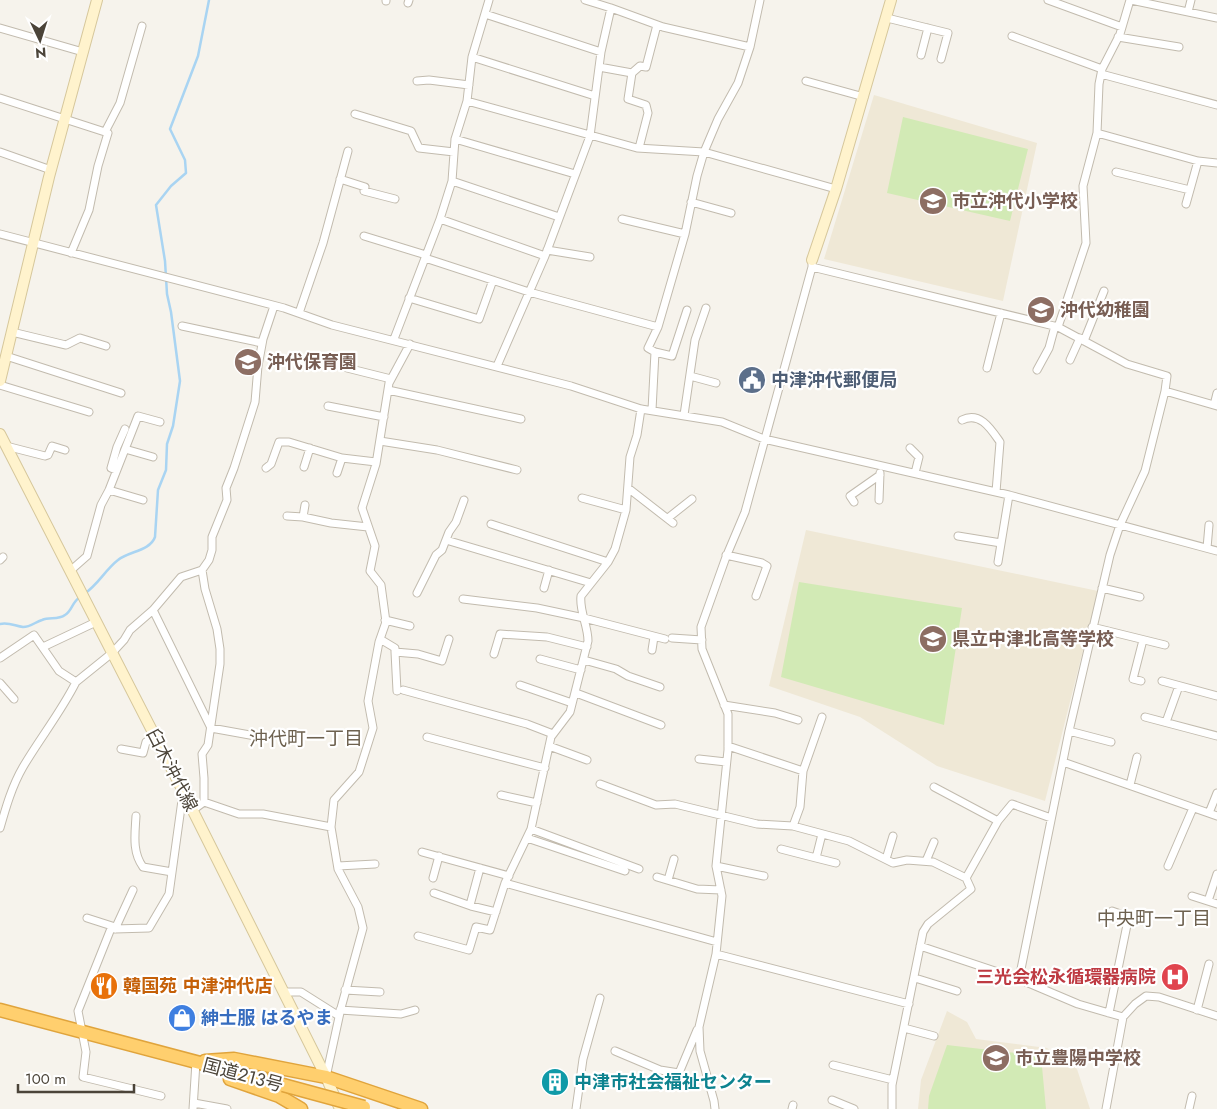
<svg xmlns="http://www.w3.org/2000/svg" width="1217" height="1109" viewBox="0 0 1217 1109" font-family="Jost,'Noto Sans JP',sans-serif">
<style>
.education{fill:#efe8d6}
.green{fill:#d2eab5}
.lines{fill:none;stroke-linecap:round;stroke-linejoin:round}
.stream{stroke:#a9d4f2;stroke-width:2.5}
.street-casing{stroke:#c2bbae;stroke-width:9}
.secondary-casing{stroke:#d6c79b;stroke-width:12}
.highway-casing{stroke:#e0a43c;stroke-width:15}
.street{stroke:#fff;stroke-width:7}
.secondary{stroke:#fff3cd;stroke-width:10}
.highway{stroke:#ffcf6e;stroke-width:12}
.highway-bridge-casing{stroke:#e0a43c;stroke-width:15;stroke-linecap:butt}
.highway-bridge{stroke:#ffcf6e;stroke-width:12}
.labels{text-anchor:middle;stroke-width:4.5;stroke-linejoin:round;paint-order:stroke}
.education-label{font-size:18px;font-weight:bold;fill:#785e54;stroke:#fff;text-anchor:start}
.service-label{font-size:18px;font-weight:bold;fill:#4e5e75;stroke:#fff;text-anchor:start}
.street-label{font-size:18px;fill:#4b4439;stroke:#fff}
.health-label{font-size:18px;font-weight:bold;fill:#be3a42;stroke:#fff;text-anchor:end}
.food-label{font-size:18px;font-weight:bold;fill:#c56008;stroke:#fff;text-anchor:start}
.shop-label{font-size:18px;font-weight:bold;fill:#366cbe;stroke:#fff;text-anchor:start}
.culture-label{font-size:18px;font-weight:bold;fill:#0d838f;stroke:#fff;text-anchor:start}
.neighbourhood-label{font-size:19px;fill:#6e6250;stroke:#fff}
</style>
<rect width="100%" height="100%" fill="#f6f3ec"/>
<path class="education" d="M874,95L1037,143L1003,301L824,259Z
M806,530L1098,591L1045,801L937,766L860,717L769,686Z
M947,1011L967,1022L976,1039L1047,1048L1077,1069L1090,1109H918L921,1080Z"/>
<path class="green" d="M903,117L1028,149L1010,221L887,193Z
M799,582L962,608L944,725L781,677Z
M947,1045L1041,1056L1046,1109H928L929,1096Z"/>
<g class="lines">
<path class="stream" d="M84,594C98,585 105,570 118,560C129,551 150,551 155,537L158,490L166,470L167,444L173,426L180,381L171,312L167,294L165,261L156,205L171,186L186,173L185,160L170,129L198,56L209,0
M0,624C9,622 15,626 23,627C31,627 35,622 42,620C50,617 58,620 65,615C72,611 72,602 80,597"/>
<defs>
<path id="street" d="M585,0L611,8L663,27L750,47
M1048,0L1122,27
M1131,0L1217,18
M386,1V0
M408,3L409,0
M1188,12L1191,0
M485,14L601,52
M887,18L948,33L941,59
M0,28L83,52
M1012,36L1102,69
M1118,37L1179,47
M921,55L928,28
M472,57L595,96
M599,67L632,73
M1101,74L1217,105
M417,81L429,80L469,85
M806,81L864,97
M0,98L105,132L120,103L142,26
M467,101L637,148L704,152L836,189
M355,114L411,131L419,148L454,152
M1097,133L1198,161L1217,163
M455,139L575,174
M639,148L648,113L646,105L628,99L632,73L640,66L646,67L657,25
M0,152L51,170
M1116,172L1190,190
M340,179L365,187L364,191L395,199
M452,181L559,217
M691,202L731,213
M1186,204L1198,161
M440,219L545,256
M622,219L685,234
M0,234L284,308L332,325L571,386L641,409L722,422L764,439L1009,495L1217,551
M364,236L426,255
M547,250L590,257
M71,253L89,210L98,166L108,133L105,132
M425,258L529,292L658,327
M812,267L1058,327L1127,364L1167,376L1165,391
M409,298L479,319L493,280
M299,313L323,243L348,151
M182,326L262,343
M1058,327L1086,243L1083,186L1097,133L1099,84L1102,69L1120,34L1130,0
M12,332L66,345L80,338L106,346
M394,339L440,219L452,181L455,139L467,101L472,57L489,0
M1084,341L1104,291
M655,352L672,356L687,310
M6,356L121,393
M1070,360L1080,338
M497,366L545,256L590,136L601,52L611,8
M347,368L391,379
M987,368L1001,313
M1037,370L1049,348L1055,326
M690,376L716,383
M0,385L89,412
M388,390L521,419
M1214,405L1217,393
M328,406L384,417
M641,409L637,435L630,457L626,510L615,549L608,562L581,596C579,611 588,625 588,641L570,712L551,737L531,829L505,883L717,942
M652,410L655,352L648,348L658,327L685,234L697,176L704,152L718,119L738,83L750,47L760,0
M684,415L695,340L706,308
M962,420C980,411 991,429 1000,442L996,492
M380,441L437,450L517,470
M6,446L45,456L48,455L52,446L65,450
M910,448L919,457L915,473
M125,449L153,457
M304,467L310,448
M266,468L271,464L279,442H289L342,458
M116,470L111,468L117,447L125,429
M337,473L342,458L376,462
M628,488L673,523
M109,490L143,500
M582,498L626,510
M879,500L880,473
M854,502L850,496L880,475
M287,516L303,517L331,523L368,527
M303,517L305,505
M668,518L692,499
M491,524L608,562
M958,536L1001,543
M446,540L591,583
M1207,548L1209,525
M726,555L762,563L767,566L756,596
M0,560L3,557
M998,562L1009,495
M70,571L87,556L101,505L109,490L138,416L160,422
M544,588L549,570
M1102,588L1140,597
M417,593L436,555L442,550L449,532L456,522L464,500
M463,599L537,608L584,618L665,639
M153,610L211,728L266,738
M385,620L410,626
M1092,627L1165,645
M672,638L702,640
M380,639L395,648V652L418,654L442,661L449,639
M43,647L96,622
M652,650L654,637
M395,652L397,691
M494,654L500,634L547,637L587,647
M0,658L34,635L59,671L76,682L112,653L124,640L130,630L153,610L181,577L202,570L209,560L212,550V537L227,500L226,488L234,468L255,402L258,366L263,339L274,306
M540,659L581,670
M584,660L616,669L628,676L660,687
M1141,681L1133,679L1143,640
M1162,681L1217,696
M0,683L14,699
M520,685L572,703
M403,690L527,724L553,734
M576,693L661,725
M724,705L775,713L798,720
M1145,717L1217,736
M1166,722L1179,686
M1069,731L1111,742
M427,737L545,768
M549,746L587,760
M728,746L803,771
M121,749L143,753L146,742L155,736
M699,759L726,762
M1063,762L1217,816
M600,784L656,805L675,804L757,824L793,826L849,841L893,863L907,860L933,862L966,878L971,889L928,924L923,932L892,1085V1109
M1130,785L1137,757
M934,787L998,821
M501,795L537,803
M204,802L239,814H263L331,827
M193,810L204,802V778L202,754L208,745L220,664V649L217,629L205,589L202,570
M1209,813L1217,793
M136,816C135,834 132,852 143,867L172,872
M793,826L800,807L803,771L822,717
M0,828C6,807 12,786 23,767C40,738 61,712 76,682
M531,829L639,869
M527,838L625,871
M781,849L816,858L822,834
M422,852L509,876
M816,858L836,863
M886,859L893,836
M926,861L934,842
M338,866L375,864
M716,866L764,876
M1168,866L1193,808
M657,877L697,889L721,890
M433,878L439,856
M966,878L998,821L1012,804L1051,818
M668,880L674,859
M434,893L471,906L496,912
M1192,896L1217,904
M1208,901L1217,874
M470,905L480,868
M87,918L112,926
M115,929L133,890
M418,936L469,950L476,927L490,930L505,883
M920,946L1019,979L1078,1004L1123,1017
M716,954L909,1004
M915,978L957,991
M1019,979L1069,731L1110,555L1120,525L1145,471L1165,391L1217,406
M345,990L380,992
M284,992H301L339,1016
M340,1010L401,1014L415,1010
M1197,1010L1209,964
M1109,1013L1128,920L1126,916L1112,911
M904,1028L934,1036
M615,1051L660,1070L679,1073L697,1030
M833,1065L893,1080
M326,1077L341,1008L363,928L358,907L338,869L331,827L334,800L359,772L373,728L368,701L379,642L386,622L381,585L370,571L375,546L362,508L376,464L389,383L410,344
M161,1096L83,1077L86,1052L78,1011L112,926L115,929L149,928L169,894L183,793
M832,1100L854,1109
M194,1103L227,1109
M193,1109L196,1062
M576,1109L583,1059L600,998
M715,1109L714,1101L700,1051L699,1027L716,954L722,896L716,866L728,750V714L702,649L701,627L726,557L745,512L812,267V260
M792,1109L793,1105
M1106,1109L1123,1017L1135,1004L1146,996L1159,997L1217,1016
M1189,1109L1192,1096"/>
<path id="secondary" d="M812,260L836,189L891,0
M0,381L49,177L97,0
M0,434L183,791L326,1077L340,1109"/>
<path id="highway" d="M0,1010L283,1085
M205,1061L234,1059L326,1077L421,1109
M230,1079L279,1096L301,1109"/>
</defs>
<use href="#street" class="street-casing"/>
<use href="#secondary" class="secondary-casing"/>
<use href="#highway" class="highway-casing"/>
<use href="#street" class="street"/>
<use href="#secondary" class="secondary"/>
<use href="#highway" class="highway"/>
<defs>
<path id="highway-bridge" d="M283,1085L364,1107"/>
</defs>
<use href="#highway-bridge" class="highway-bridge-casing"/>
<use href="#highway-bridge" class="highway-bridge"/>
</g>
<defs>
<symbol id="school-disc" viewBox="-11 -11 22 22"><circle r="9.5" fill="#8d6e63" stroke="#fff"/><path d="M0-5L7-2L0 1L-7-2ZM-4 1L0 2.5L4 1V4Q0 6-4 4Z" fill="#fff"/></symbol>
<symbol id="civic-disc" viewBox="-11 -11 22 22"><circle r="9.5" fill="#5c6f8a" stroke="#fff"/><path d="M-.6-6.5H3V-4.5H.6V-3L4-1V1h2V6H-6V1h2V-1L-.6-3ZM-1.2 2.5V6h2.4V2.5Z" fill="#fff"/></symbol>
<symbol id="hospital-disc" viewBox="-11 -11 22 22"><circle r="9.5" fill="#e0444e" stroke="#fff"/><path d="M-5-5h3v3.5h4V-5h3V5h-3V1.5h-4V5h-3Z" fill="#fff"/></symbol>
<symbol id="restaurant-disc" viewBox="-11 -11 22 22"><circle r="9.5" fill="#e8710a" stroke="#fff"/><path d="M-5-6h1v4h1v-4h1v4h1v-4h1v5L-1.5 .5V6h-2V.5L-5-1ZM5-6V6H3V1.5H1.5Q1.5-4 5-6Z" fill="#fff"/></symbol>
<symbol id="shop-disc" viewBox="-11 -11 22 22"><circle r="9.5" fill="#3f7fe0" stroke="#fff"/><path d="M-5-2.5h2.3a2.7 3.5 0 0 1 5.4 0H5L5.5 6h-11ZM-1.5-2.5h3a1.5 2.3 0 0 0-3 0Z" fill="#fff"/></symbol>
<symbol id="building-disc" viewBox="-11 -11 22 22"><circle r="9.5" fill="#0f9aa8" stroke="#fff"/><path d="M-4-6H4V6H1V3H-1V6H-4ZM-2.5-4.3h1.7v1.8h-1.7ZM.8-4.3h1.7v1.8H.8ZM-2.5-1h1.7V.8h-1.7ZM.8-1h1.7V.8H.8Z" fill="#fff"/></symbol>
</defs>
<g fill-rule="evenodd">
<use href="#school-disc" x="917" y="185" width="32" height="32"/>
<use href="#school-disc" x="1025" y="294" width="32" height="32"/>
<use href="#school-disc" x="232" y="346" width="32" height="32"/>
<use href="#civic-disc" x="736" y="364" width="32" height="32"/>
<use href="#school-disc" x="917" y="623" width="32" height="32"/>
<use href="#hospital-disc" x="1159" y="961" width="32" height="32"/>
<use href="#restaurant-disc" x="88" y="970" width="32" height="32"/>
<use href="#shop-disc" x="166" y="1002" width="32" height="32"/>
<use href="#school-disc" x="980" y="1042" width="32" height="32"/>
<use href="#building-disc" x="539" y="1066" width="32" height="32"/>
</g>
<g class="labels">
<g class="education-label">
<text x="952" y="207">市立沖代小学校</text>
<text x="1060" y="316">沖代幼稚園</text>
<text x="267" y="368">沖代保育園</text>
<text x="952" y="645">県立中津北高等学校</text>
<text x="1015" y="1064">市立豊陽中学校</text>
</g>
<g class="service-label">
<text x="771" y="386">中津沖代郵便局</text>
</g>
<g class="street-label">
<text transform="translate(172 770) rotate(63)" y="6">臼木沖代線</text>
<text transform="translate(243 1075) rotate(15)" y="6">国道213号</text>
</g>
<g class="health-label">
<text x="1156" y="983">三光会松永循環器病院</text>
</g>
<g class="food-label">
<text x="123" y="992">韓国苑 中津沖代店</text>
</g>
<g class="shop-label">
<text x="201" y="1024">紳士服 はるやま</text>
</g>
<g class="culture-label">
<text x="574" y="1088">中津市社会福祉センター</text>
</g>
<g class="neighbourhood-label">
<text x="306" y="745">沖代町一丁目</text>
<text x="1154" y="925">中央町一丁目</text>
</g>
</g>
<g transform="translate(40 40) rotate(176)" stroke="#ffffff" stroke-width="4" paint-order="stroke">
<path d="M0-4L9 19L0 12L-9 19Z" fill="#4b4439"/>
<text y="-8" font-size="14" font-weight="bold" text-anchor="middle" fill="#4b4439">N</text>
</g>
<path d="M18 1084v8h116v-8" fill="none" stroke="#4b4439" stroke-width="2.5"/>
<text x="25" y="1084" font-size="15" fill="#4b4439" stroke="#ffffff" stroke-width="4" paint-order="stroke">100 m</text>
</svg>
